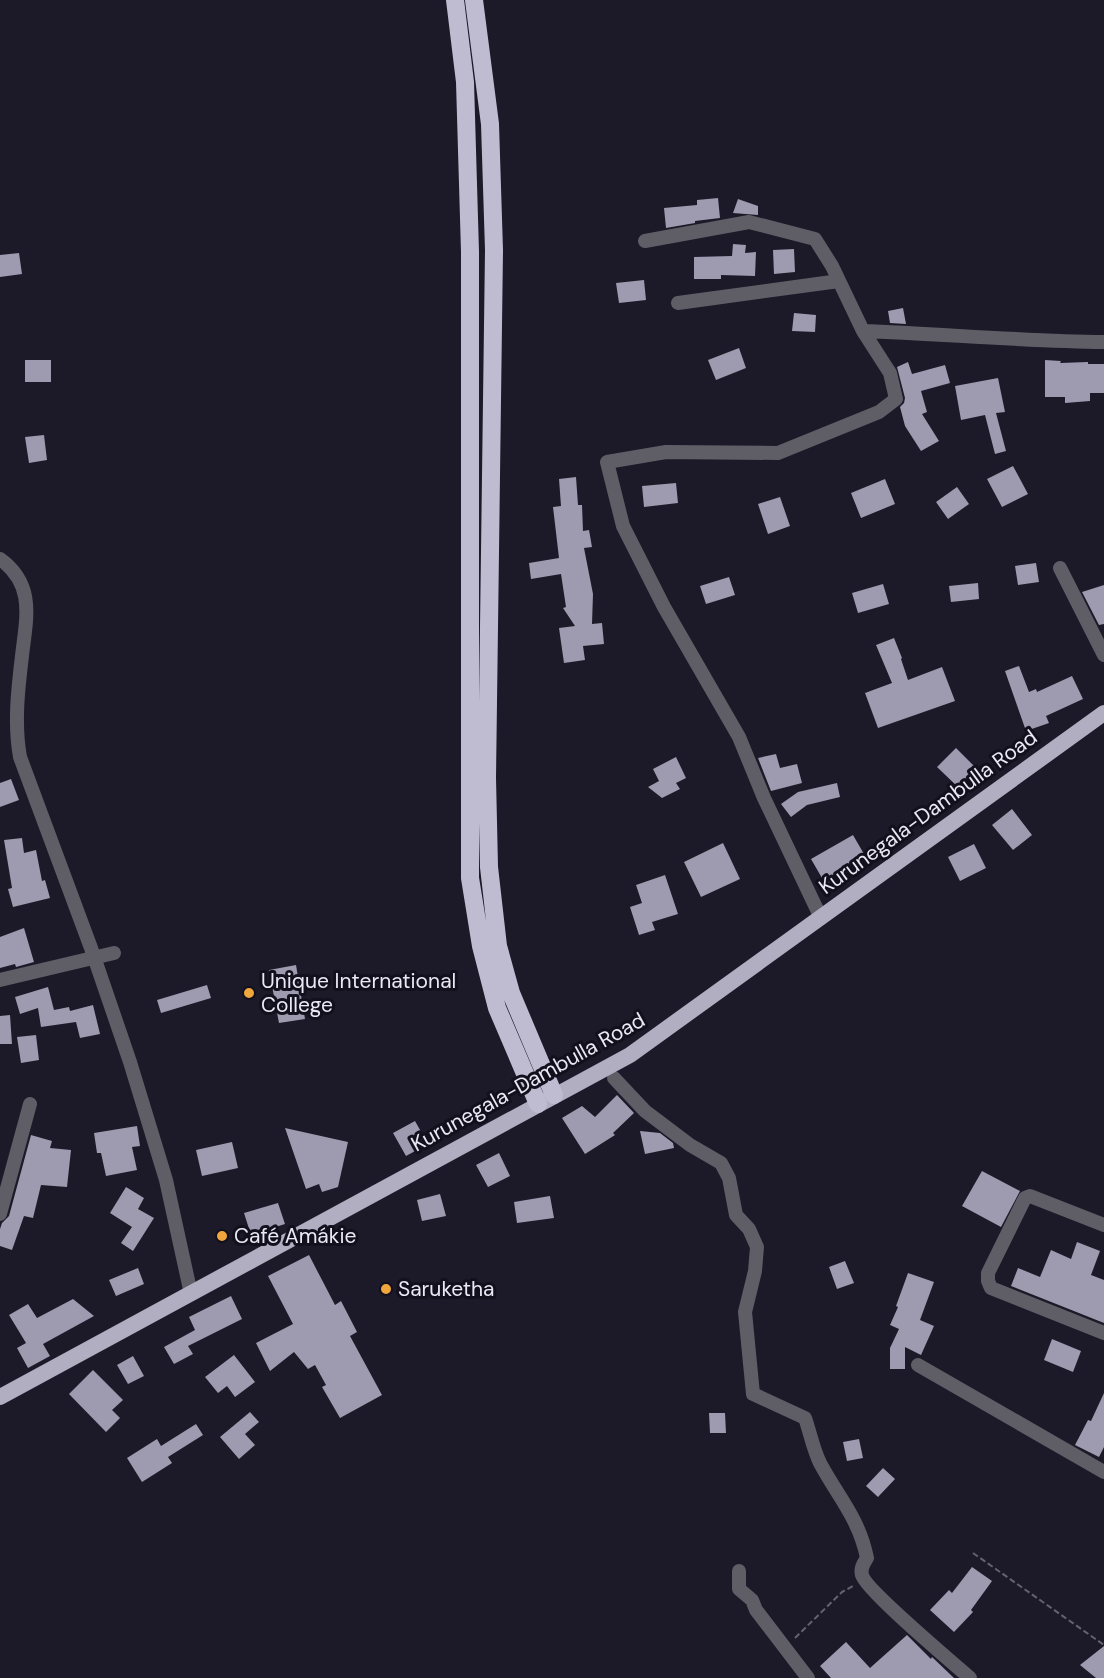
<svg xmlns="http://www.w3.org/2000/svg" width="1104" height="1678" viewBox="0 0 1104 1678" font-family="'DM Sans',sans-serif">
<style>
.building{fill:#9e9aaf}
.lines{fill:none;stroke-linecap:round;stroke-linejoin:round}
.path{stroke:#64626f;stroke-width:2;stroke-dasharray:6 3;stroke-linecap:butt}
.minor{stroke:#5f5d66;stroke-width:14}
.trunk{stroke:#b1aec2;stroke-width:16}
.motorway{stroke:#bfbcd1;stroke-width:18}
.poi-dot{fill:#efa73d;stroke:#13101e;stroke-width:2}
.labels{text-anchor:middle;stroke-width:6;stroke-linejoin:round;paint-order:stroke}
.street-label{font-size:21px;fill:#eae8f3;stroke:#13101e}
.poi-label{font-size:21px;fill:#eae8f3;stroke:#13101e;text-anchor:start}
</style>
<rect width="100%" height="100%" fill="#1c1928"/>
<path class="building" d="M718,198L720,218L695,221V223L666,228L664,208L697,205V200Z
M738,199L758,206V215L733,213Z
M733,244L746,245L745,253L756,252L755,276L721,275V279H694V257L732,256Z
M794,249L795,272L774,274L773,250Z
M19,253L22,274L0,277V255Z
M644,280L646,300L619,303L616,283Z
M903,308L906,324L890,323L888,311Z
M794,313L816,315L815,332L792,331Z
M739,348L746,368L716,380L708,360Z
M25,360H51V382H25Z
M1045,360L1061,361L1060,363L1088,362V364H1104V393H1090V401L1065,403V397H1045Z
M908,362L912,374L945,365L950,383L921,391L927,412L922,414L939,441L921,451L905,426L900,407L904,403L905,398L897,367Z
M998,378L1005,412L996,413L1006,451L995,454L985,415L961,420L955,386Z
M44,435L47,460L29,463L25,437Z
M1013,466L1028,494L1002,507L987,479Z
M576,477L578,505H582L583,531L589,530L592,547L584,548L593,594L592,624L602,623L604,644L583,646L585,660L564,663L559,628L575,626L563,608L566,607L561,574L531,579L529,563L559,558L553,507L561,506L559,479Z
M885,479L895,504L861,518L851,493Z
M676,483L678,503L644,507L642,486Z
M957,487L969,504L948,519L936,502Z
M780,497L790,526L768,534L758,504Z
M1036,563L1039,582L1018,585L1015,566Z
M729,577L735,595L706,604L700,586Z
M978,583L979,599L951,602L949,586Z
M883,584L889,604L858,613L852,593Z
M1104,585V624L1099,625L1082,592Z
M894,638L902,658L901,659L908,680L942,667L955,701L878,728L865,693L892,683L876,645Z
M1019,666L1029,692L1036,689L1037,692L1072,676L1083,699L1046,716L1049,723L1026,731L1005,671Z
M956,748L978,770L960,789L937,767Z
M776,754L780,768L797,764L802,783L771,791L758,758Z
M676,757L686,778L676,783L680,789L662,798L648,787L659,781L653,769Z
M11,779L19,800L0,807V783Z
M837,783L840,797L807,805L791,817L781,804L798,792Z
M1012,809L1032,835L1013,850L992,825Z
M853,835L868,861L826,885L811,859Z
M22,838L24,853L36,850L42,881L45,880L50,898L13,907L8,889L12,888L4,840Z
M723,843L740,879L701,897L684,862Z
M974,844L986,868L960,881L948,857Z
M665,875L678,914L652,922L655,930L639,935L630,907L642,903L636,885Z
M24,928L34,962L16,967L15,964L0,968V937Z
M296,965L305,1019L279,1023L269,970Z
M207,985L211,998L161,1013L157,1000Z
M48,987L54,1010L69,1007L70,1011L93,1005L100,1034L80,1038L76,1022L41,1027L38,1008L20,1014L15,997Z
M10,1015L12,1044H0V1016Z
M36,1035L39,1060L21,1063L17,1037Z
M617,1095L634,1113L613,1133L615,1135L585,1154L562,1118L582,1106L595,1117Z
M415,1121L428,1144L406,1156L393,1133Z
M137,1126L140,1146L132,1147L137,1170L106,1176L101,1153H97L94,1133Z
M285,1128L348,1142L338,1187L322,1192L319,1184L306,1189Z
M640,1131L660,1133L673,1143L674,1148L645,1154Z
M31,1135L52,1141L50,1148L71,1150L67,1187L41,1185L33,1218L24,1216L12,1250L0,1246V1229L2,1223L9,1216Z
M232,1142L238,1168L202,1176L196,1150Z
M499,1153L510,1176L488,1187L476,1165Z
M982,1171L1020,1191L1001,1227L962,1206Z
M126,1187L144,1198L138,1209L154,1218L133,1251L121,1243L132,1227L110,1213Z
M440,1194L446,1216L422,1221L417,1200Z
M550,1196L554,1218L517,1223L514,1202Z
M278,1203L285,1224L251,1235L244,1213Z
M1077,1242L1100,1251L1091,1275L1104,1280V1323L1011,1286L1018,1268L1040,1277L1051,1250L1071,1259Z
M309,1255L335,1305L341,1301L357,1332L350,1336L382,1395L340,1418L322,1387L326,1385L315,1365L308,1369L294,1352L270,1371L256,1343L293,1324L268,1276Z
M845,1261L854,1283L837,1289L829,1267Z
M138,1268L144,1284L116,1296L109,1280Z
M908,1273L934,1282L920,1320L934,1326L921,1355L905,1347V1369H890V1348L899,1329L890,1325L898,1307L896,1306Z
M231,1296L242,1319L188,1346L193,1354L174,1364L164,1347L195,1330L189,1317Z
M73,1299L94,1316L43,1344L50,1356L28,1368L17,1348L26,1343L9,1315L28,1304L37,1318Z
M1052,1339L1081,1351L1073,1372L1044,1360Z
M234,1355L255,1382L235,1397L227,1386L218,1393L205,1377Z
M133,1356L144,1376L128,1384L117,1365Z
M93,1370L123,1400L112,1410L120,1418L106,1432L69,1394Z
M1104,1393V1447L1099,1457L1075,1445L1088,1420L1091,1421Z
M250,1412L259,1422L245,1434L255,1445L239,1459L220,1437Z
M709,1413H725L726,1433H710Z
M196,1424L203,1435L168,1457L172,1463L142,1482L127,1458L157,1439L161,1446Z
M859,1439L863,1458L847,1461L843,1442Z
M883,1468L895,1479L878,1497L866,1486Z
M972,1567L992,1581L971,1610L973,1612L954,1632L930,1610L949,1590L952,1593Z
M907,1635L931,1659L932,1657L954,1678H831L820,1666L846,1642L870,1668Z
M1104,1646V1678H1096L1080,1665Z"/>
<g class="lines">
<path class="path" d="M973,1553L1104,1645
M795,1638L842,1592L853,1586"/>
<path class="minor" d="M645,241L749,222L815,239L832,266L863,331C943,334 1024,341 1104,342
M678,303L839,281
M0,559C36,585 26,619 22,656C18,689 14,724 20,757L91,948L130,1062L166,1180L191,1294
M1060,568L1104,655
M821,918L764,798L739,737L664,607L623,526L607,462L666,452L778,453L879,412L896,399L890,373L863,331
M0,980L114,953
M614,1078L645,1111L690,1145L721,1163L729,1178L736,1215L749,1229L757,1247L755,1271L745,1312L753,1394L805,1418C810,1432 813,1449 820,1463C838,1497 859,1518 867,1558C864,1563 860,1568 862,1575C865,1589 953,1663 970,1678
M0,1214L30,1104
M1104,1225L1030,1196L1025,1198L988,1273V1281L991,1288L1104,1333
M918,1365L1104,1472
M739,1571V1589L752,1600L756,1610L808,1678"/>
<path class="trunk" d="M0,1397L630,1055L1104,713"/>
<path class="motorway" d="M455,0L465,82L470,252V878L481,946L497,1008L538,1104
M474,0L490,124L494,250L487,778L489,867L498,946L511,993L554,1095"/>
</g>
<g class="poi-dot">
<circle cx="249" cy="993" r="6"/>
<circle cx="222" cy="1236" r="6"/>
<circle cx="386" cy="1289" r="6"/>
</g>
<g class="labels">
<g class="street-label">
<text transform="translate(928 812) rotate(-36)" y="7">Kurunegala-Dambulla Road</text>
<text transform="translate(528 1082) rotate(-29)" y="7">Kurunegala-Dambulla Road</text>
</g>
<g class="poi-label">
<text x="261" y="988">Unique International<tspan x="261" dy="24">College</tspan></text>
<text x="234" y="1243">Café Amákie</text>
<text x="398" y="1296">Saruketha</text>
</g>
</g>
</svg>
